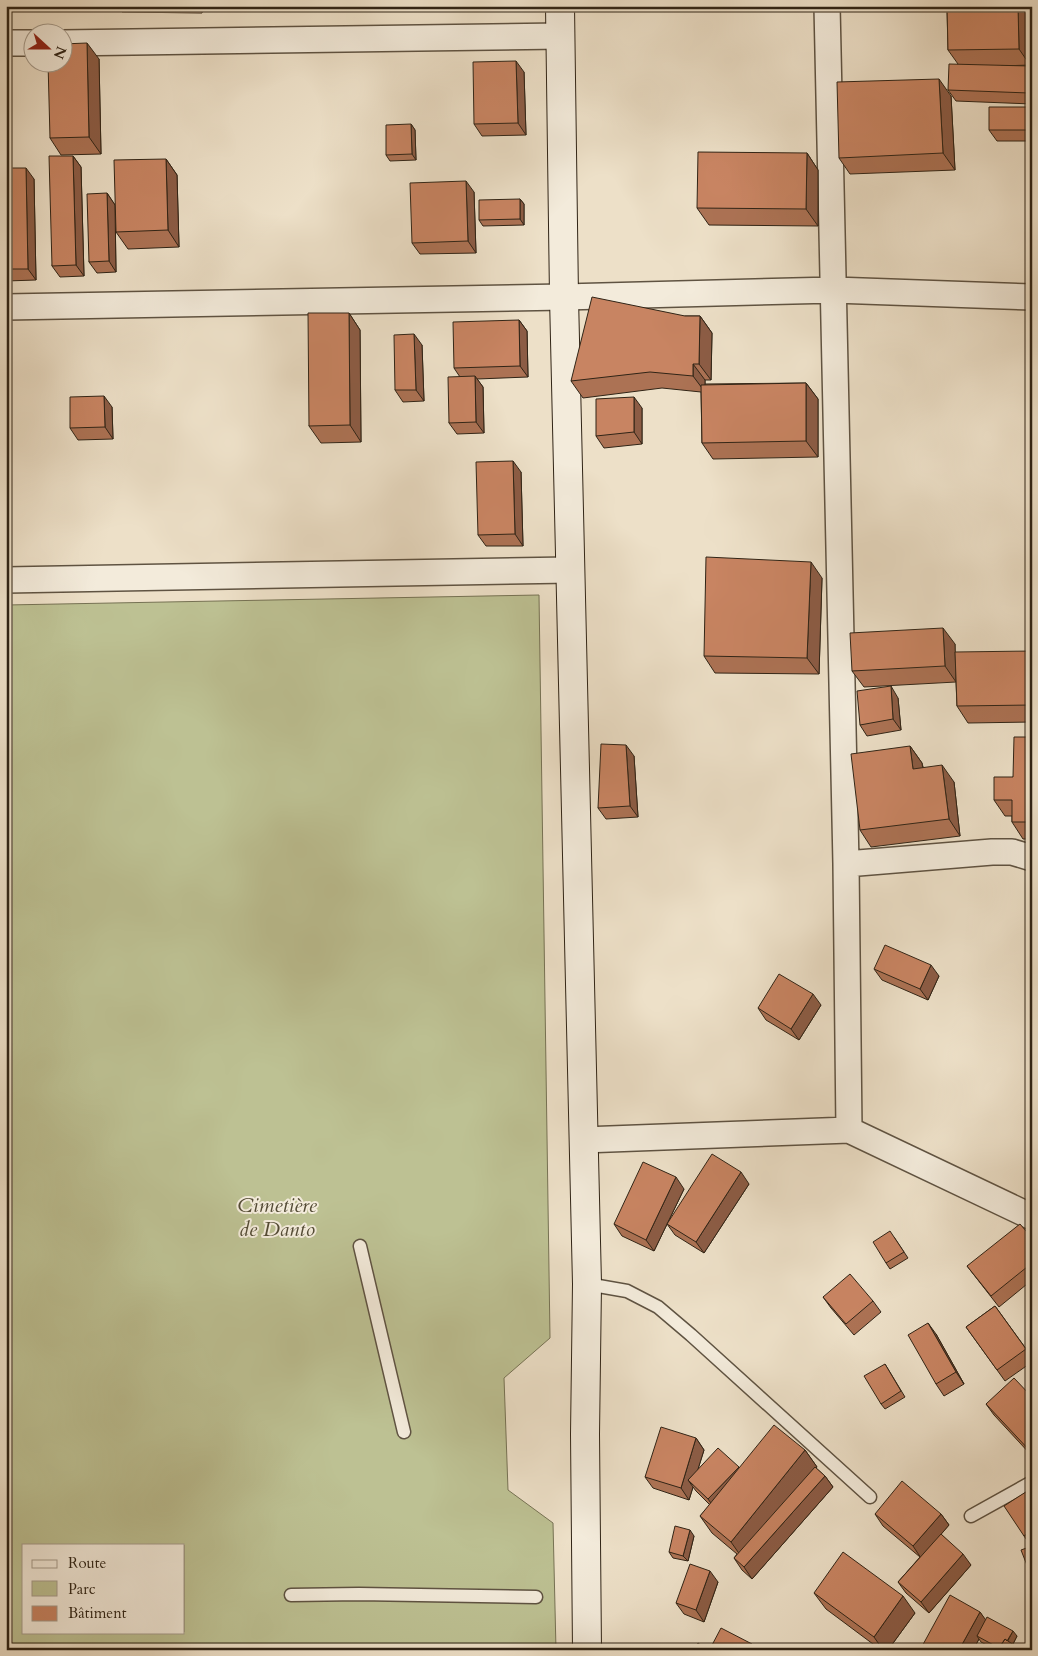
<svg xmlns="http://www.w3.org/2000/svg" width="1038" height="1656" viewBox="0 0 1038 1656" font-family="Cardo,serif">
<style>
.green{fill:#bdc193;stroke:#767254;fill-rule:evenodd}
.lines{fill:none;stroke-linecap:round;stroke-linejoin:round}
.lane-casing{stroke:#5f5342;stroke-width:15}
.street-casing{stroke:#5f5342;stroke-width:28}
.secondary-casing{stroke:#302416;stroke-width:30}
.lane{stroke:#f3ebdb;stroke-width:12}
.street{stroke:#f3ebdb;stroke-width:25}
.secondary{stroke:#f3ebdb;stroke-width:28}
.wall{fill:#ac7254;stroke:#302416}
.shaded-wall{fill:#8c5c45;stroke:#302416}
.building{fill:#c88462;stroke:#302416}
.labels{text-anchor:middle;stroke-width:4;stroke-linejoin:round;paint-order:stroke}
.park-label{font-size:21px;font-style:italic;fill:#534b35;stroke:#f3ebdb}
</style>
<rect width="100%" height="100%" fill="#ede0c8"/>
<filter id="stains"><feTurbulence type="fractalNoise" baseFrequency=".004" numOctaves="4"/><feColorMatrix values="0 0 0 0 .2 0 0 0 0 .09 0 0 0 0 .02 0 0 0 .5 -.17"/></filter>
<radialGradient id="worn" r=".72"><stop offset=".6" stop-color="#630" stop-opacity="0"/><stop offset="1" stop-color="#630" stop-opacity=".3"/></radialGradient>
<path class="green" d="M539,595L550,1338L504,1378L508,1490L553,1523L556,1650H6V605ZM24,1545H184V1632H24Z"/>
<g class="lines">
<defs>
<path id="lane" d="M360,1246L404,1432
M587,1284L627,1291L658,1307L691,1335L870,1497
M971,1516L1032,1482
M291,1595L359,1594L536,1597"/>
<path id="street" d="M827,6L846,864L849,1130
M6,43H32
M62,43L561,36
M6,307L564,297L834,290L1032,297
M6,580L570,570
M846,864L992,852H1012L1032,858
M583,1140L849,1130L1032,1217"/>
<path id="secondary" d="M560,6L564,297L587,1284L585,1434L587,1650"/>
</defs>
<use href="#lane" class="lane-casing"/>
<use href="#street" class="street-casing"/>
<use href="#secondary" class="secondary-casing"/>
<use href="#lane" class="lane"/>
<use href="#street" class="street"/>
<use href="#secondary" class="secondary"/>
</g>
<path class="wall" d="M118,6H203L202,13L122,12Z
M926,6H1024L1030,15V65L1001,66H1029L1032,70V104L956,101L948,90L958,64L948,50L947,10H928Z
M99,59L101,154L61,155L50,138Z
M524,72L526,135L482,136L474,124Z
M951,96L955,170L850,174L839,158Z
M1032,107V141H997L989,130Z
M411,124L415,130L416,160L390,161L386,155Z
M807,153L818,170V226L709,225L697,208Z
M73,156L81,167L84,276L60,277L52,266Z
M166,159L177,175L179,247L128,249L116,232Z
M6,168L34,179L36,280L6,281Z
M474,192L476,253L420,254L412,243Z
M107,193L115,205L116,272L97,273L89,262Z
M520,199L524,204V225L483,226L479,220Z
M349,313L360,330L361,442L321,443L309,426Z
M685,316H700L712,333L711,380H705V384L806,383L818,399V457L713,459L702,443L701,392L662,388L583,398L571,381Z
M519,320L527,331L528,377L477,379L483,387L484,433L457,434L449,423L460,377L454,368Z
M422,345L424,401L403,402L395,390Z
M112,407L113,439L78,440L70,428Z
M642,408V444L604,448L596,436Z
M521,472L523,546H486L478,535Z
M822,578L819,674L715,673L704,656Z
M955,644V660L1032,651V722L968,723L957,706L956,682L864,687L852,671Z
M898,698L901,730L867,736L860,725Z
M1032,737V839H1023L1012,822V816H1005L994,800L1013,777Z
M910,746L922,763L923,767L954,782L960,836L871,847L860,830Z
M634,756L638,817L606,819L598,808Z
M874,969L939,976L928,1000L882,980Z
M821,1005L799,1040L766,1020L758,1008Z
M749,1184L704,1253L675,1235L667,1224Z
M684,1189L654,1251L622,1236L614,1224Z
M894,1237L908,1258L890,1269L886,1263Z
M1032,1238V1280L999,1307L967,1266Z
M823,1297L873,1301L881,1312L854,1335L831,1308Z
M995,1306L1032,1357V1362L1005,1381L966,1327Z
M936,1334L964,1384L944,1396L936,1384Z
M885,1364L905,1397L885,1409L881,1404Z
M1032,1397V1456L994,1415L986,1404Z
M696,1438L704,1450L698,1469L739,1468L805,1450L817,1467L816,1468L825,1476L833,1487L752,1579L742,1570L734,1558L737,1554L712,1533L700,1516L710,1505L696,1491L693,1487L689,1500L653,1488L645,1477Z
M1032,1488V1578L1031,1546L1024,1536Z
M875,1514H941L949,1525L941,1534L971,1565L929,1613L906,1593L898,1582L920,1557L883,1526Z
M694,1536L688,1561L673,1558L669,1552Z
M718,1582L704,1622L684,1614L676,1603Z
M814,1593L915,1613L888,1650H881L826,1609Z
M980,1612L985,1620L1017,1636L1013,1644L1021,1650H996L981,1642L979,1639L973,1650H920Z"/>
<path class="shaded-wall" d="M197,6H203L202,13Z
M1018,6H1024L1030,15V65L1019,49Z
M87,43L99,59L101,154L89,137Z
M516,61L524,72L526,135L518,123Z
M1029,66L1032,70V97L1029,93Z
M939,79L951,96L955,170L943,153Z
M411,124L415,130L416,160L412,154Z
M807,153L818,170V226L806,209Z
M73,156L81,167L84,276L76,265Z
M166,159L177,175L179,247L168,230Z
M26,168L34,179L36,280L28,269Z
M466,181L474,192L476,253L468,241Z
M107,193L115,205L116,272L109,261Z
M520,199L524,204V225L520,219Z
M349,313L360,330L361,442L350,425Z
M700,316L712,333L711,380L699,364Z
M519,320L527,331L528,377L520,366Z
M414,334L422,345L424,401L416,390Z
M693,364L705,380V392L693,376Z
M475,376L483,387L484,433L476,422Z
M806,383L818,399V457L806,441Z
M104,396L112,407L113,439L105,427Z
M634,397L642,408V444L634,432Z
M513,461L521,472L523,546L515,534Z
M811,562L822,578L819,674L807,658Z
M943,628L955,644L956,682L945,666Z
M891,686L898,698L901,730L893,719Z
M626,745L634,756L638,817L630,806Z
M910,746L922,763L925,785L913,769Z
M942,765L954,782L960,836L949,819Z
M931,965L939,976L928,1000L920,989Z
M813,994L821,1005L799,1040L791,1029Z
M741,1172L749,1184L704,1253L696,1242Z
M676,1177L684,1189L654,1251L646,1240Z
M928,1323L936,1334L964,1384L956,1372Z
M696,1438L704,1450L693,1485L688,1480L693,1487L689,1500L681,1488Z
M805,1450L817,1467L743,1559L731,1542Z
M739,1467L746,1478L716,1510L708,1499Z
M825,1476L833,1487L752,1579L744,1567Z
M941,1514L949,1525L921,1558L913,1546Z
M690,1530L694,1536L688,1561L683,1556Z
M963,1554L971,1565L929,1613L921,1602Z
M710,1571L718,1582L704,1622L696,1610Z
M903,1596L915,1613L888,1650H883L874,1637Z
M980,1612L988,1623L977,1636L979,1639L973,1650H959Z
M1013,1631L1017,1636L1010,1650H1003Z
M752,1644L756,1650H749Z"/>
<path class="building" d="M947,6H1018L1019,49L948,50Z
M87,43L89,137L50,138L48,62H62V44Z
M516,61L518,123L474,124L473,62Z
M949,64L1029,66V93L948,90Z
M939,79L943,153L839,158L837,82Z
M989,107H1032V130H989Z
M411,124L412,154L386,155V125Z
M698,152L807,153L806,209L697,208Z
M49,156H73L76,265L52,266Z
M166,159L168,230L116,232L114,160Z
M6,168H26L28,269H6Z
M466,181L468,241L412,243L410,183Z
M107,193L109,261L89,262L87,194Z
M520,199V219L479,220V200Z
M592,297L685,316H700L699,364H693V376L650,372L571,381Z
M308,313H349L350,425L309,426Z
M519,320L520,366L454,368L453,322Z
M414,334L416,390H395L394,335Z
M475,376L476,422L449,423L448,377Z
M806,383V441L702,443L701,385Z
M104,396L105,427L70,428V397Z
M634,397V432L596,436V399Z
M513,461L515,534L478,535L476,462Z
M706,557L811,562L807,658L704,656Z
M943,628L945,666L852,671L850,633Z
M1032,651V705L957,706L955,652Z
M891,686L893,719L860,725L857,691Z
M1014,737H1032L1031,822H1012V800H994V777H1013Z
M601,744L626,745L630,806L598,808Z
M910,746L913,769L942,765L949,819L860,830L851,754Z
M885,945L931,965L920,989L874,969Z
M779,974L813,994L791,1029L758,1008Z
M1032,1148V1158L1028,1156Z
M712,1154L741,1172L696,1242L667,1224Z
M643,1162L676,1177L646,1240L614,1224Z
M1020,1224L1032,1238V1263L991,1296L967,1266Z
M890,1231L904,1252L886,1263L873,1242Z
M850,1274L873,1301L846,1324L823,1297Z
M995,1306L1026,1349L997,1370L966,1327Z
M928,1323L956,1372L936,1384L908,1335Z
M885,1364L901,1391L881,1404L864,1376Z
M1014,1378L1032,1397V1451L1031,1452L986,1404Z
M774,1425L805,1450L731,1542L700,1516Z
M661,1427L696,1438L681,1488L645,1477Z
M718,1448L739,1467L708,1499L688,1480Z
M815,1467L825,1476L744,1567L734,1558Z
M902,1481L941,1514L913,1546L875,1514Z
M1032,1488V1530L1024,1536L1004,1506Z
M675,1526L690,1530L683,1556L669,1552Z
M941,1534L963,1554L921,1602L898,1582Z
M1032,1546V1578L1021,1550Z
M843,1552L903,1596L874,1637L814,1593Z
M690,1564L710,1571L696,1610L676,1603Z
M950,1595L980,1612L959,1650H920Z
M987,1617L1013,1631L1007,1641L1005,1639L999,1648L977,1636Z
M721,1628L752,1644L749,1650H717L711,1647Z
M1005,1639L1021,1650H998Z
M698,1643L707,1650H693Z"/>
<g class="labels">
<g class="park-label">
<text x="277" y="1212">Cimetière<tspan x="277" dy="24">de Danto</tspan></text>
</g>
</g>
<rect width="1038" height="1656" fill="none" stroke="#ede0c8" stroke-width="25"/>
<rect x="8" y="8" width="1023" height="1641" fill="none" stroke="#302416" stroke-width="2.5"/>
<rect x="12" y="12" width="1013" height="1631" fill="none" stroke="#302416"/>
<rect x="22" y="1544" width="162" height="90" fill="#f3ebdb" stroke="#a59b8c"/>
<rect x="32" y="1560" width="25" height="8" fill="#f3ebdb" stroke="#a59b8c"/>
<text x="68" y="1568" font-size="15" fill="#302416">Route</text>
<rect x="32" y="1581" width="25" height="15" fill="#bdc193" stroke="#a59b8c"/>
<text x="68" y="1594" font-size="15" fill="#302416">Parc</text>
<rect x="32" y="1606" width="25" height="15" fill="#c88462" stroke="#a59b8c"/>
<text x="68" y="1618" font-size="15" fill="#302416">Bâtiment</text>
<g transform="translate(48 48) rotate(111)"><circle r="24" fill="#f3ebdb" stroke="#a59b8c"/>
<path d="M0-4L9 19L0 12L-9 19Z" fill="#8f2418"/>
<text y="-8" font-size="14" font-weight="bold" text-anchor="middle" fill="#302416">N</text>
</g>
<rect width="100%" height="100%" filter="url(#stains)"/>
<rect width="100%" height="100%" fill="url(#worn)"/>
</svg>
